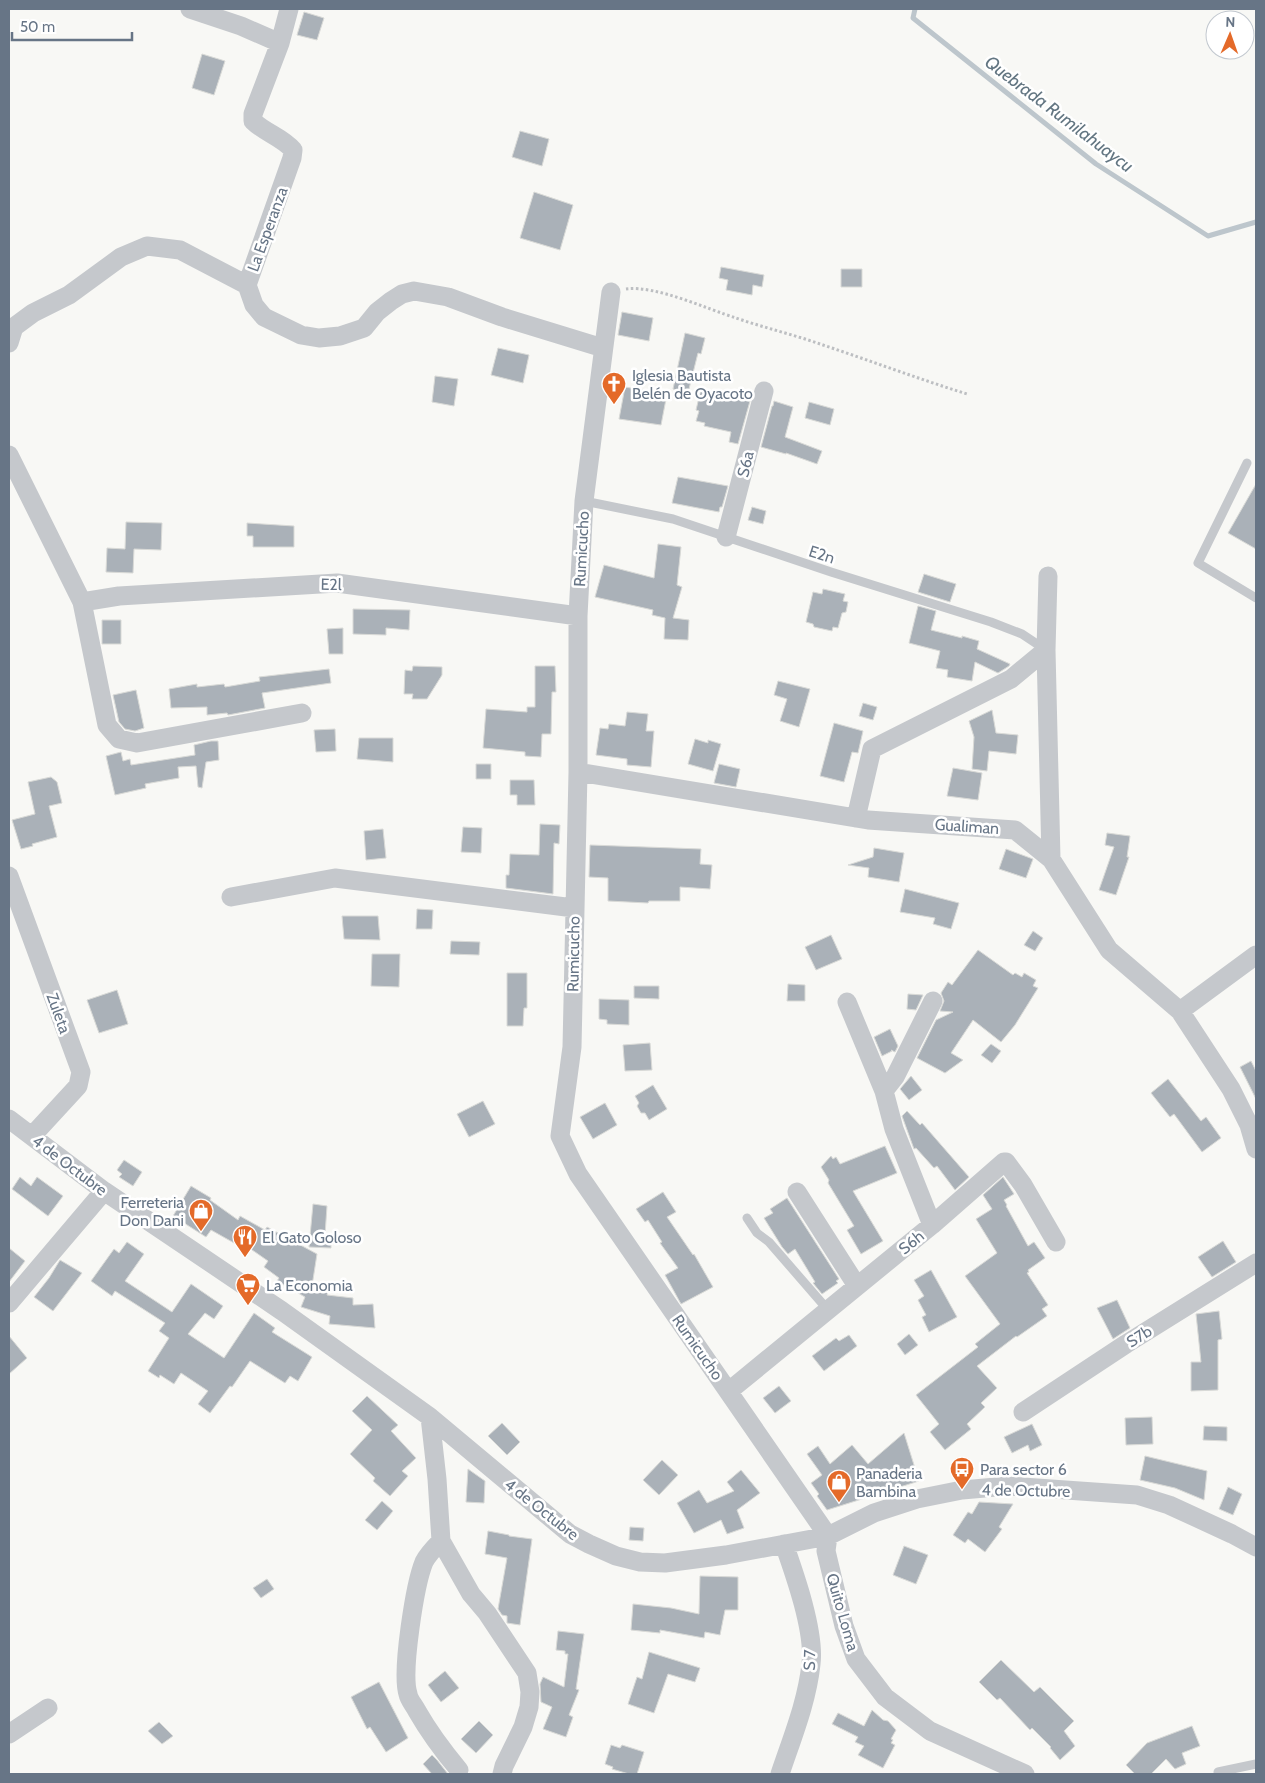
<svg xmlns="http://www.w3.org/2000/svg" width="1265" height="1783" viewBox="0 0 1265 1783" font-family="Cabin,sans-serif">
<style>
.lines{fill:none;stroke-linecap:round;stroke-linejoin:round}
.stream{stroke:#bdc6cc;stroke-width:5}
.building{fill:#aab1b8;stroke:#d9dad7}
.path{stroke:#bdbfc2;stroke-width:3;stroke-dasharray:2.5 2.5;stroke-linecap:butt}
.lane{stroke:#c5c8cc;stroke-width:9}
.street{stroke:#c5c8cc;stroke-width:19}
.labels{text-anchor:middle;stroke-width:5;stroke-linejoin:round;paint-order:stroke}
.street-label{font-size:16px;fill:#677586;stroke:#fff}
.poi-label{font-size:16px;fill:#677586;stroke:#fff;text-anchor:start}
.water-label{font-size:18px;font-style:italic;fill:#637682;stroke:#fff}
</style>
<rect width="100%" height="100%" fill="#f8f8f5"/>
<g class="lines">
<path class="stream" d="M915,9L913,18L1096,164L1208,236L1256,222"/>
</g>
<path class="building" d="M304,12L324,18L317,40L297,35Z
M202,54L225,61L214,95L192,88Z
M520,131L549,139L542,166L512,157Z
M534,192L573,205L560,250L520,238Z
M721,267L764,275L762,287L753,285L752,295L726,290L728,280L719,278Z
M841,269H862V287H841Z
M622,312L653,318L649,341L618,335Z
M685,333L705,338L701,354L698,353L688,393L673,389Z
M498,348L529,355L523,383L491,375Z
M435,376L458,379L454,406L432,402Z
M625,387L667,394L661,425L619,419Z
M701,389L750,401L738,444L729,442L731,432L704,426L705,423L696,421L699,411L696,410Z
M774,401L793,407L785,437L822,451L817,464L786,453V454L761,447L772,406H773Z
M809,402L834,409L830,425L805,418Z
M678,477L728,486L722,507H720L719,512L672,503Z
M1256,484V549L1228,533Z
M752,507L766,511L763,524L748,520Z
M126,522L162,523L161,550L134,549L133,573L106,572L107,548L125,549Z
M247,523L294,526V547H253V536H247Z
M658,544L681,547L677,585L682,587L673,618L689,620L688,640L664,639L665,618L652,615L653,610L595,597L604,565L654,578Z
M924,574L956,584L950,602L918,592Z
M823,589L845,594L843,601L848,602L846,612L842,613L838,628L833,627L832,631L814,627L813,624L806,622L813,592L822,594Z
M918,606L936,611L931,630L962,638V636L979,641L977,649L1010,664L1009,666L998,673L975,662L972,681L947,677L948,670L936,668L940,651L909,643Z
M353,609L410,610L409,630L386,628V635L353,634Z
M102,620H121V644H102Z
M343,628V654H329L327,629Z
M413,666L442,667V675L427,699H412L413,694H404L405,670L412,671Z
M535,666H555L556,692H552L551,734H542L541,757L525,756V752L483,748L486,709L527,712V707H535Z
M329,669L331,683L262,693L265,708L228,715L227,713L207,715V707L171,708L169,689L197,684V687L224,684L225,687L260,681L259,677Z
M778,681L810,689L799,727L780,721L787,699L774,695Z
M136,690L144,728L135,731L125,729L119,722L113,695Z
M863,703L877,707L873,720L859,716Z
M992,710L996,733L1018,735L1016,754L989,751L987,771L972,769L974,737L969,721Z
M627,712L648,714L646,731H654L651,767L627,765V759L596,755L600,728L608,729L609,724L625,726Z
M834,723L863,731L858,753L852,752L844,782L820,776Z
M335,729L336,751L316,752L314,730Z
M359,738H393V762L357,759Z
M695,739L708,743V740L721,744L713,771L688,764Z
M211,741H218L219,760L206,762L202,788L198,787L196,766L178,767L179,778L145,784L146,788L115,795L106,756L121,752L123,761L130,759L131,765L195,755L194,745Z
M476,764H491V779H476Z
M719,764L740,769L736,787L714,783Z
M953,768L982,773L978,800L947,796Z
M51,777L57,782L62,803L49,806L57,837L32,844L33,846L21,849L12,820L35,814L28,782Z
M510,780H534L535,805H517V795H510Z
M540,824L560,825L559,844L554,843L553,894L506,888V875H509L510,854L539,855Z
M463,827L482,828L481,853L461,852Z
M383,829L386,858L366,860L364,831Z
M1107,833L1130,836L1127,857H1129L1116,895L1099,890L1114,847L1105,845Z
M590,845L701,849L700,864L712,865L710,889L680,887V901H649L648,903L608,901V878L589,877Z
M874,848L904,853L899,882L868,877L869,868L848,865L873,857Z
M1006,849L1033,859L1026,878L999,869Z
M905,889L959,903L951,929L933,924L935,918L900,912Z
M417,909L433,910L432,929H416Z
M342,916H378L380,940L344,939Z
M1033,931L1043,938L1035,951L1024,945Z
M831,935L842,959L816,970L805,947Z
M451,941L480,942L479,955L450,954Z
M978,950L1013,975L1015,973L1022,977L1024,973L1036,980L1033,986L1038,988L1015,1025L1001,1042L973,1020L951,1053L963,1060L945,1073L917,1058L936,1020L953,1012L940,1011L944,1001L941,993L948,982L952,985Z
M372,954H400L399,987L371,986Z
M507,973H527V1008H524L523,1026H507Z
M788,984L805,985V1001H787Z
M634,986H659V999L634,998Z
M117,990L128,1024L99,1033L87,1000Z
M908,994L923,995L916,1010L907,1009Z
M599,999L629,1000V1025L607,1024V1020L599,1019Z
M890,1029L898,1046L895,1052L891,1050L892,1051L882,1056L874,1037Z
M650,1043L652,1070L625,1071L623,1045Z
M991,1044L1001,1051L992,1063L981,1055Z
M1251,1061L1256,1071V1099L1240,1067Z
M911,1076L922,1090L909,1100L900,1089Z
M1168,1079L1201,1121L1206,1117L1221,1138L1202,1152L1174,1114L1170,1117L1151,1093Z
M653,1085L667,1109L649,1120L645,1113H641L637,1106L639,1103L635,1096Z
M483,1101L495,1124L469,1137L457,1114Z
M605,1103L617,1125L593,1139L580,1117Z
M907,1111L920,1125L922,1123L969,1177L955,1190L937,1166L934,1168L916,1148L914,1149L902,1116Z
M885,1146L897,1173L853,1191L883,1241L861,1254L847,1230L854,1226L828,1183L829,1180L821,1167L831,1156L833,1159L836,1157L840,1164Z
M124,1160L142,1172L133,1186L119,1177L122,1174L117,1170Z
M20,1177L31,1186L37,1177L63,1196L48,1216L12,1189Z
M1003,1177L1014,1194L1004,1200L1007,1205L1006,1206L1028,1246L1034,1242L1045,1258L1028,1270L1029,1272L1027,1273L1048,1305L1042,1309L1047,1316L1017,1337L1016,1336L977,1366L997,1388L981,1403L985,1407L967,1424L971,1429L945,1450L930,1432L939,1424L916,1395L978,1347L975,1344L1000,1324L965,1276L997,1253L976,1219L992,1209L983,1195Z
M191,1186L211,1198L210,1200L238,1220L240,1216L265,1230L267,1227L317,1254L312,1286L328,1292L327,1295L353,1298V1305L373,1304L375,1328L329,1324L330,1316L301,1307L305,1297L277,1281L279,1278L264,1267L268,1261L245,1245L243,1248L211,1230L206,1237L173,1216Z
M663,1192L676,1212L667,1217L693,1255L694,1254L713,1287L681,1304L665,1275L678,1268L660,1243L662,1242L648,1220L645,1222L636,1209Z
M787,1198L839,1279L836,1281L838,1283L822,1294L813,1283L815,1282L795,1249L788,1254L782,1247L764,1218L773,1213L770,1209Z
M313,1204L327,1206L325,1235H331V1248L309,1247Z
M1223,1241L1236,1262L1212,1277L1198,1257Z
M127,1242L144,1254L125,1281L172,1312L191,1284L223,1306L214,1319L205,1313L188,1334L224,1358L254,1313L275,1328L272,1332L312,1357L298,1381L290,1376L285,1383L250,1361L232,1387L230,1386L210,1413L198,1404L208,1391L181,1373L174,1384L160,1375L159,1378L148,1371L169,1338L159,1331L165,1323L115,1291L112,1296L91,1281L114,1249L119,1253Z
M9,1248L25,1261L9,1282Z
M60,1260L82,1273L53,1311L34,1297L49,1278Z
M931,1270L957,1317L929,1332L922,1317L926,1315L918,1300L924,1296L914,1280Z
M1117,1300L1130,1328L1113,1339L1097,1308Z
M1219,1311L1222,1339L1218,1340V1390L1191,1391V1362H1201L1196,1314Z
M909,1334L918,1345L905,1355L897,1344Z
M849,1335L857,1346L824,1371L812,1356L836,1338L839,1341Z
M9,1336L27,1358L9,1374Z
M779,1386L791,1401L775,1413L763,1398Z
M367,1396L398,1425L391,1431L416,1458L402,1471L408,1476L390,1496L373,1481L375,1478L350,1454L372,1430L352,1411Z
M1152,1417L1153,1444L1126,1445L1125,1418Z
M502,1423L520,1442L507,1455L488,1436Z
M1032,1424L1042,1445L1030,1451L1028,1445L1012,1453L1004,1437Z
M1204,1426L1227,1427V1441L1203,1440Z
M904,1433L919,1481L827,1510L817,1496L819,1494L811,1483L822,1475L807,1454L818,1446L830,1464L852,1445L868,1464Z
M1145,1456L1207,1471L1204,1500L1175,1488L1140,1480Z
M662,1460L678,1475L659,1495L643,1480Z
M468,1469L485,1481L484,1503L466,1502Z
M741,1470L760,1493L737,1510L744,1528L727,1534L721,1520L694,1533L677,1503L699,1490L707,1503L734,1491L727,1482Z
M1228,1487L1242,1494L1233,1515L1219,1509Z
M382,1501L393,1511L377,1530L365,1520Z
M979,1502L1013,1504L999,1527L1002,1529L985,1552L968,1539L965,1543L953,1535L968,1512L972,1514Z
M630,1527L644,1528L643,1541L629,1540Z
M488,1531L509,1535V1536L532,1539L520,1625L507,1623V1616L502,1615L498,1609L507,1558L485,1554Z
M904,1546L928,1555L916,1584L893,1575Z
M700,1576L738,1577V1610H725L720,1635L705,1632L704,1638L660,1630V1633L631,1630L633,1604L671,1608L699,1614Z
M267,1579L274,1589L261,1598L253,1588Z
M558,1631L584,1634L576,1689L579,1690L569,1715L573,1717L566,1737L543,1729L552,1707L541,1702L540,1684L543,1677L564,1687L568,1654H565V1651L556,1650Z
M649,1652L700,1668L695,1682L668,1674L654,1713L628,1704L637,1677L642,1679Z
M1001,1660L1034,1692L1040,1687L1074,1721L1064,1731L1075,1746L1060,1760L1050,1748L1051,1747L1032,1728L1030,1730L1000,1698L997,1700L979,1682Z
M445,1671L459,1688L441,1702L428,1685Z
M379,1682L408,1738L386,1752L370,1727L367,1729L351,1697Z
M872,1710L883,1720L888,1721L896,1730L891,1739L893,1740L891,1743L895,1745L883,1768L858,1755L864,1746L855,1742L858,1737L832,1724L838,1713L864,1726Z
M479,1721L493,1735L476,1753L461,1739Z
M159,1722L173,1736L162,1744L148,1731Z
M1192,1726L1200,1746L1182,1753L1186,1764L1175,1769L1166,1759L1151,1774H1135L1126,1765L1147,1743Z
M611,1745L620,1748L622,1745L644,1752L637,1774H629L612,1769L613,1767L605,1764Z
M432,1755L437,1760L448,1774H432L423,1764Z"/>
<g class="lines">
<path class="path" d="M626,289C656,285 707,309 736,318C765,328 795,335 823,345C871,361 919,379 967,394"/>
<path class="lane" d="M1247,463L1198,563L1256,598
M584,501L673,519L831,572L991,622L1022,634L1046,650
M747,1218L757,1233L769,1242L828,1310
M1218,1772L1256,1764"/>
<path class="street" d="M190,9L241,26L280,43
M247,285L254,305L264,317L301,335L319,338L340,336L364,328L377,312L391,301L402,294L414,291L448,297L502,317L603,348
M611,292L584,501L578,616V772L572,1047L560,1136L578,1174L828,1536L826,1551L844,1626L856,1659L885,1697L930,1731L1025,1774
M9,343L14,327L33,313L69,295L121,257L147,246L180,250L247,285L292,158L293,150C282,137 265,133 253,121V114L280,43L289,9
M9,455L82,602L107,725L119,739L137,743L302,713
M726,537L764,391
M1048,576L1046,650L1051,859
M82,602L119,596L337,583L578,616
M578,772L868,820L1015,830L1051,859L1109,950L1180,1011L1231,1089L1249,1125L1256,1149
M856,818L872,749L1011,679L1046,650
M9,876L81,1072L78,1086L32,1136
M231,897L335,878L574,908
M1180,1011L1256,955
M884,1091L895,1077L933,1001
M9,1119L104,1191L282,1311L430,1417L570,1534L589,1544L616,1556L640,1562L665,1563L726,1555L828,1536L874,1513L917,1499L962,1490L1008,1486L1137,1495L1169,1505L1232,1534L1256,1547
M797,1192L857,1286
M932,1225L1004,1162H1006L1023,1185L1056,1242
M9,1303L104,1191
M729,1391L932,1225L894,1129L884,1091L847,1002
M1023,1412L1126,1344L1256,1263
M430,1417L437,1479L441,1541C435,1547 428,1554 424,1562C415,1584 401,1672 408,1694C409,1700 414,1705 417,1711C429,1732 443,1751 459,1770
M441,1541L471,1594L487,1613L527,1673L530,1692L529,1707L523,1727L504,1766L502,1774
M9,1734L48,1708
M780,1774C792,1738 807,1702 811,1664C815,1632 795,1575 784,1544"/>
</g>
<defs>
<symbol id="church-pin" viewBox="-11 -11 22 30"><path d="M0 17L-7.5 6A9.5 9.5 0 1 1 7.5 6Z" fill="#e46a29" stroke="#fff"/><path d="M-1.2-6h2.4v3.5h3.3v2.4h-3.3V6h-2.4V-.1h-3.3v-2.4h3.3Z" fill="#fff"/></symbol>
<symbol id="shop-pin" viewBox="-11 -11 22 30"><path d="M0 17L-7.5 6A9.5 9.5 0 1 1 7.5 6Z" fill="#e46a29" stroke="#fff"/><path d="M-5-2.5h2.3a2.7 3.5 0 0 1 5.4 0H5L5.5 6h-11ZM-1.5-2.5h3a1.5 2.3 0 0 0-3 0Z" fill="#fff"/></symbol>
<symbol id="restaurant-pin" viewBox="-11 -11 22 30"><path d="M0 17L-7.5 6A9.5 9.5 0 1 1 7.5 6Z" fill="#e46a29" stroke="#fff"/><path d="M-5-6h1v4h1v-4h1v4h1v-4h1v5L-1.5 .5V6h-2V.5L-5-1ZM5-6V6H3V1.5H1.5Q1.5-4 5-6Z" fill="#fff"/></symbol>
<symbol id="supermarket-pin" viewBox="-11 -11 22 30"><path d="M0 17L-7.5 6A9.5 9.5 0 1 1 7.5 6Z" fill="#e46a29" stroke="#fff"/><path d="M-6-5.5h2.5l.6 2H6L4.5 2H-2.5L-4.4-4H-6ZM-1.5 3.2a1.3 1.3 0 1 0 .1 0ZM3 3.2a1.3 1.3 0 1 0 .1 0Z" fill="#fff"/></symbol>
<symbol id="bus-pin" viewBox="-11 -11 22 30"><path d="M0 17L-7.5 6A9.5 9.5 0 1 1 7.5 6Z" fill="#e46a29" stroke="#fff"/><path d="M-5-6H5V4H4V6H2V4H-2V6H-4V4H-5ZM-3.5-4V0h7V-4ZM-3.5 1.2v1.5H-2V1.2ZM2 1.2v1.5H3.5V1.2Z" fill="#fff"/></symbol>
</defs>
<g fill-rule="evenodd">
<use href="#church-pin" x="600" y="370" width="28" height="38"/>
<use href="#shop-pin" x="187" y="1197" width="28" height="38"/>
<use href="#restaurant-pin" x="231" y="1223" width="28" height="38"/>
<use href="#supermarket-pin" x="234" y="1271" width="28" height="38"/>
<use href="#bus-pin" x="948" y="1455" width="28" height="38"/>
<use href="#shop-pin" x="825" y="1468" width="28" height="38"/>
</g>
<g class="labels">
<g class="street-label">
<text transform="translate(267 229) rotate(-70)" y="6">La Esperanza</text>
<text transform="translate(745 464) rotate(-76)" y="6">S6a</text>
<text transform="translate(581 549) rotate(-87)" y="6">Rumicucho</text>
<text transform="translate(822 554) rotate(18)" y="6">E2n</text>
<text transform="translate(331 584) rotate(1)" y="6">E2l</text>
<text transform="translate(967 826) rotate(4)" y="6">Gualiman</text>
<text transform="translate(573 954) rotate(-89)" y="6">Rumicucho</text>
<text transform="translate(59 1013) rotate(70)" y="6">Zuleta</text>
<text transform="translate(70 1165) rotate(37)" y="6">4 de Octubre</text>
<text transform="translate(911 1242) rotate(-39)" y="6">S6h</text>
<text transform="translate(1139 1336) rotate(-32)" y="6">S7b</text>
<text transform="translate(698 1347) rotate(55)" y="6">Rumicucho</text>
<text transform="translate(1026 1490) rotate(1)" y="6">4 de Octubre</text>
<text transform="translate(542 1509) rotate(38)" y="6">4 de Octubre</text>
<text transform="translate(843 1612) rotate(74)" y="6">Quito Loma</text>
<text transform="translate(809 1660) rotate(-88)" y="6">S 7</text>
</g>
<g class="poi-label">
<text x="632" y="381">Iglesia Bautista<tspan x="632" dy="18">Belén de Oyacoto</tspan></text>
<text x="184" y="1208" text-anchor="end">Ferreteria<tspan x="184" dy="18">Don Dani</tspan></text>
<text x="262" y="1243">El Gato Goloso</text>
<text x="266" y="1291">La Economia</text>
<text x="980" y="1475">Para sector 6</text>
<text x="856" y="1479">Panaderia<tspan x="856" dy="18">Bambina</tspan></text>
</g>
<g class="water-label">
<text transform="translate(1059 114) rotate(37)" y="6">Quebrada Rumilahuaycu</text>
</g>
</g>
<rect width="1265" height="1783" fill="none" stroke="#677586" stroke-width="20"/>
<g transform="translate(1230 35) rotate(2)"><circle r="24" fill="#ffffff" stroke="#c2c8cf"/>
<path d="M0-4L9 19L0 12L-9 19Z" fill="#e46a29"/>
<text y="-8" font-size="14" font-weight="bold" text-anchor="middle" fill="#677586">N</text>
</g>
<path d="M12 32v8h120v-8" fill="none" stroke="#677586" stroke-width="2.5"/>
<text x="20" y="32" font-size="15" fill="#677586" stroke="#ffffff" stroke-width="4" paint-order="stroke">50 m</text>
</svg>
